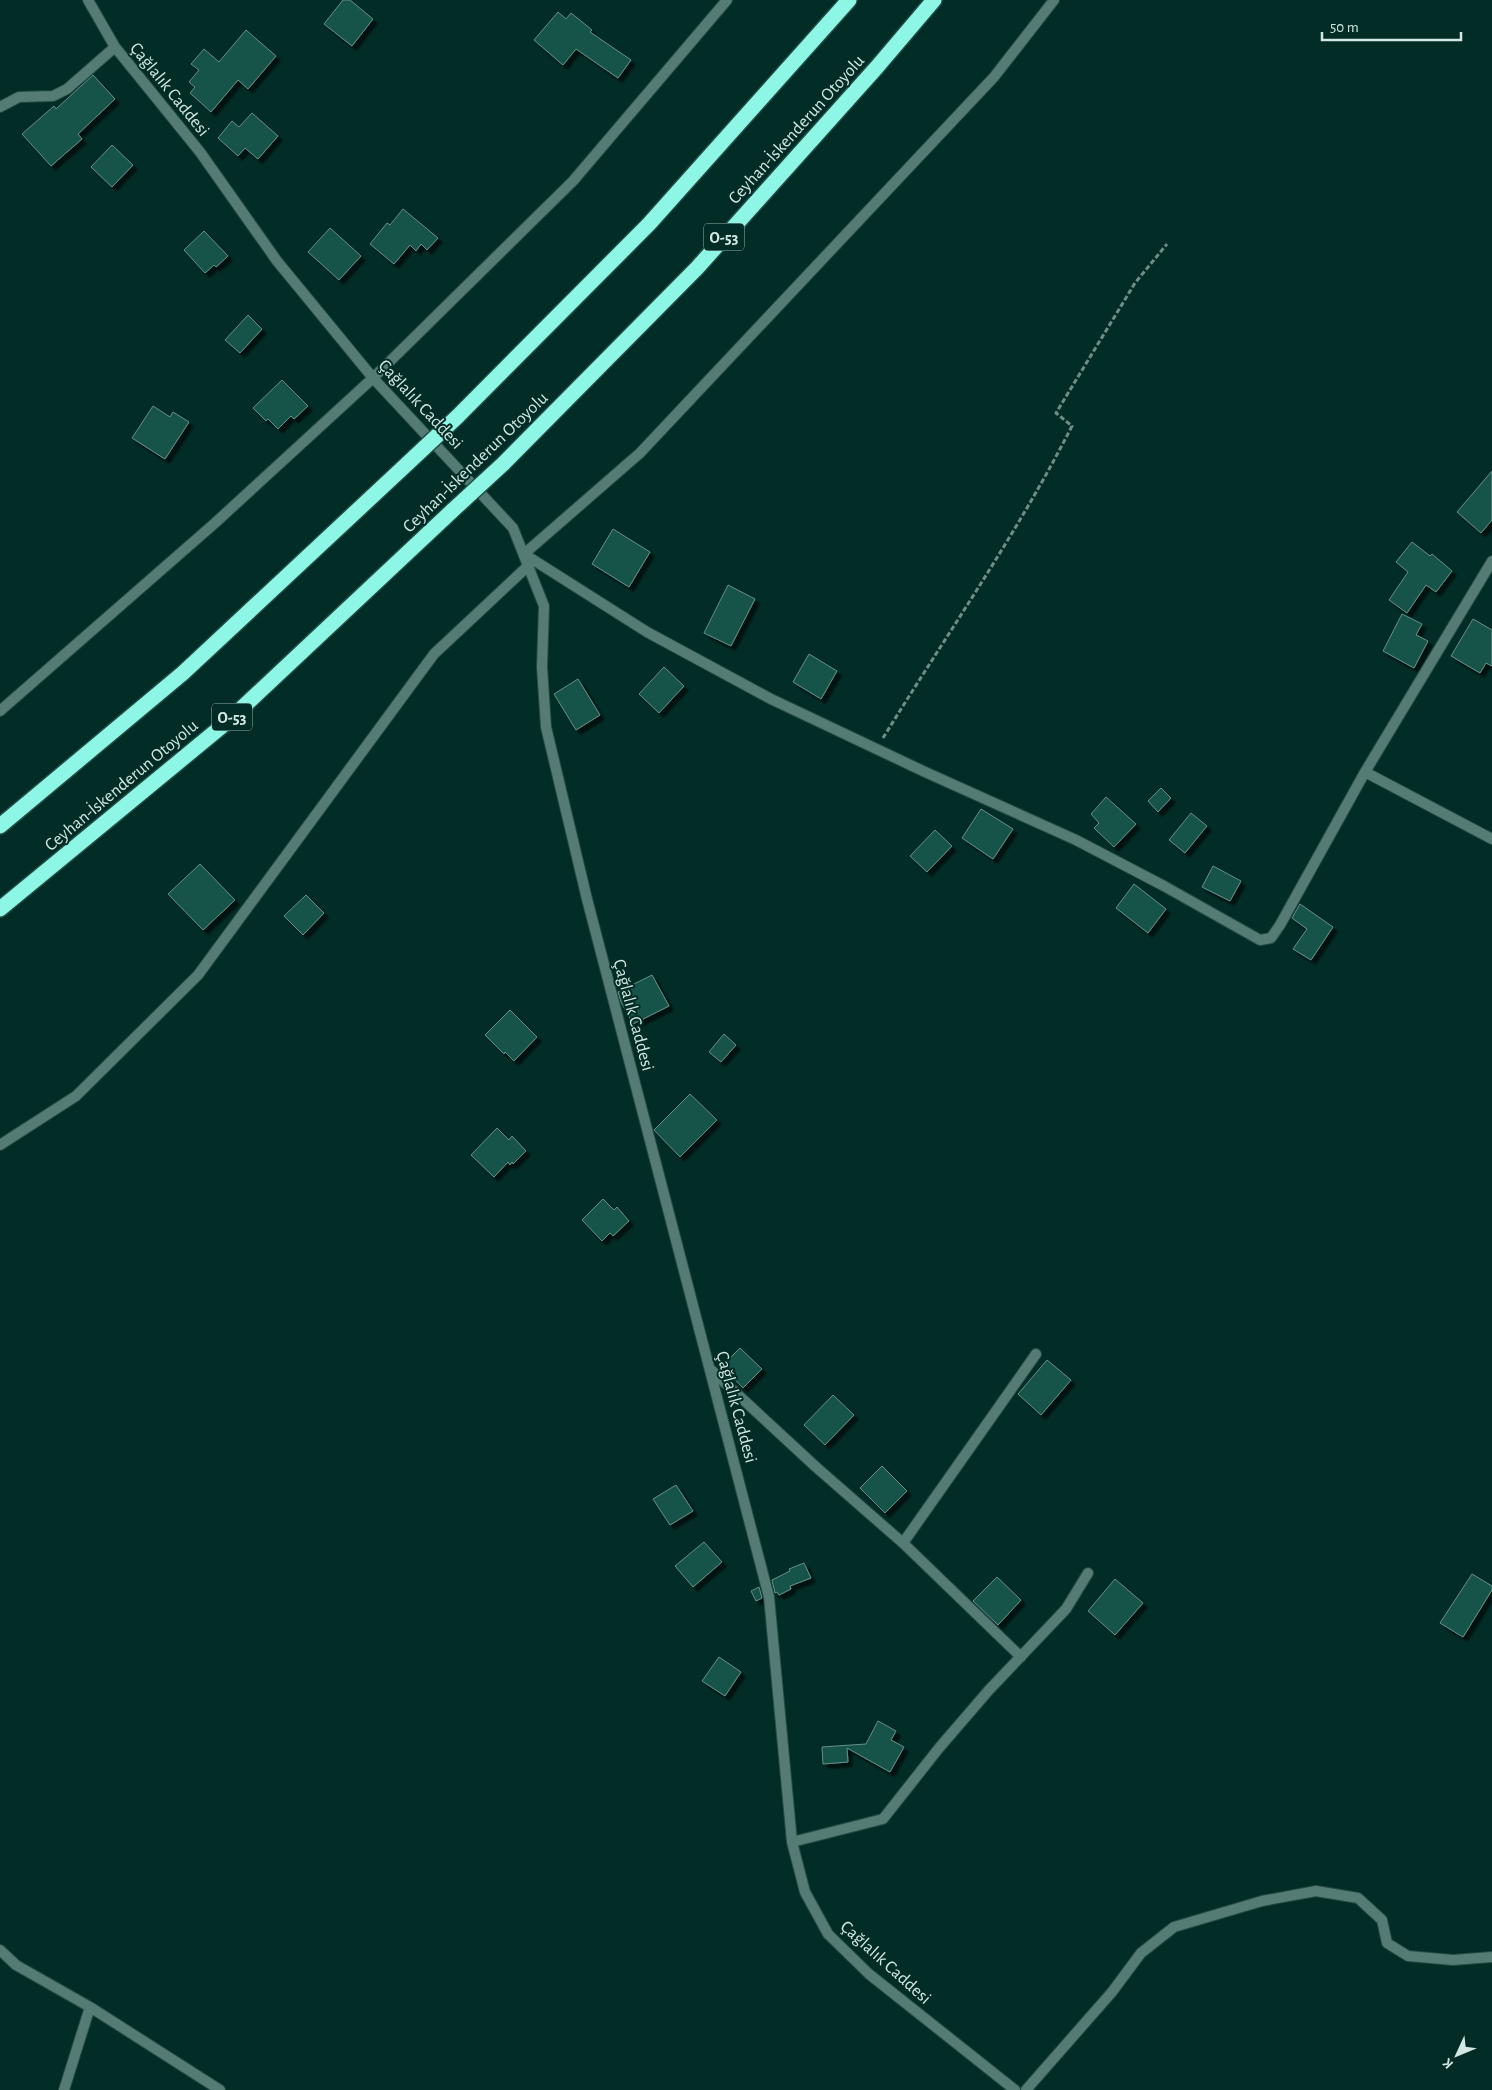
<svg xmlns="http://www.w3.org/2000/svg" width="1492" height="2090" viewBox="0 0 1492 2090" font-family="'Alegreya Sans',sans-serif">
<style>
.building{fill:#185249;stroke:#678f88;filter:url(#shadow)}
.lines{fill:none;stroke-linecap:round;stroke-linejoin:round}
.minor-casing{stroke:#234b45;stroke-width:12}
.motorway-casing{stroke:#234b45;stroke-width:18}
.path{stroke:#6d8d88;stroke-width:3;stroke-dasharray:5 2.5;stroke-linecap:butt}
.minor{stroke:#547c74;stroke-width:10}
.motorway{stroke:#8ef6e4;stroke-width:15}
.motorway-bridge-casing{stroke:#234b45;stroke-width:18;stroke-linecap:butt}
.motorway-bridge{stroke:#8ef6e4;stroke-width:15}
.labels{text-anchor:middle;stroke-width:4;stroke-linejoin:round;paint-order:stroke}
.shield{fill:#022d27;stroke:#94b0ab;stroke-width:1}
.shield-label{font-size:16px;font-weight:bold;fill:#d3e8e4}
.street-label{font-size:18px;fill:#d3e8e4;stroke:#022d27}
</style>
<defs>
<filter id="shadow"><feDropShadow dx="4.5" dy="4.5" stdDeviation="1" flood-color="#0009"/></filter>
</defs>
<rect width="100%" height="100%" fill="#022d27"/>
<path class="building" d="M343,0H350L373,19L352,46L324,24Z
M558,12L566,19L571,13L592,30L590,32L631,60L618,78L576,49L563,65L534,40Z
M246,30L276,56L248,89L238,80L211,112L190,93L195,87L189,82L199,70L191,64L204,49L219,62Z
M93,75L115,99L78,134L82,139L51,166L22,134L54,106L56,109Z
M252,113L278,136L258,159L245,148L238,156L218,138L232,121L239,127Z
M112,145L133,165L112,187L91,167Z
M403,209L438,238L427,250L421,244L416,251L410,245L394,264L370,244L387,223L390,225Z
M330,228L361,256L339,280L308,252Z
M204,231L228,256L216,267L214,265L205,273L184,250Z
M248,315L262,329L240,353L225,340Z
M282,380L308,406L294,419L291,416L278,429L268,419L266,421L253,408Z
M153,406L170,417L173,412L189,422L165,459L132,438Z
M1492,471V520L1481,533L1457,512Z
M613,529L650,552L629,587L592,564Z
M1412,542L1430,556L1432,554L1452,571L1436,592L1426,585L1407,613L1389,600L1408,572L1396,562Z
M728,585L755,599L731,646L704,633Z
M1402,614L1422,624L1416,635L1428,641L1414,668L1383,651Z
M1473,619L1492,630V666L1486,663L1480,673L1451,656Z
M809,654L837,671L821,699L793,682Z
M664,667L684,686L659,713L639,694Z
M578,679L600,715L576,730L554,694Z
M1161,788L1171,798L1158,812L1148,801Z
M1106,797L1136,824L1114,847L1094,828L1099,823L1091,814Z
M981,809L1013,829L993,859L962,838Z
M1191,813L1207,826L1185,853L1169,840Z
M935,830L952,846L927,872L910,856Z
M200,864L235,900L203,930L168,894Z
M1213,866L1241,881L1230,901L1202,887Z
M1134,884L1166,909L1148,933L1116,908Z
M306,895L324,913L303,935L284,916Z
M1300,904L1333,927L1311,960L1293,949L1307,929L1292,918Z
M652,975L669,1006L633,1024L621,1002L618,992Z
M510,1010L537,1037L514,1061L505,1052L504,1054L485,1035Z
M724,1034L736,1045L721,1062L709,1052Z
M690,1094L717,1120L680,1157L654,1130Z
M497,1128L509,1140L512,1136L526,1151L513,1164L512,1162L510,1165L508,1162L494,1177L471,1155Z
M603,1199L614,1210L617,1207L629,1221L613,1236L610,1233L602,1241L582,1220Z
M740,1348L762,1369L743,1388L722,1366Z
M1047,1360L1071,1380L1041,1415L1018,1394Z
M833,1395L854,1415L825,1445L804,1425Z
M882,1466L907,1491L885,1513L860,1488Z
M676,1485L693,1511L670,1525L653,1499Z
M704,1542L722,1562L693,1587L675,1566Z
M804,1563L811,1578L790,1586L791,1589L779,1595L777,1592L775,1593L772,1580L790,1571L789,1569Z
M1472,1574L1492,1586V1590L1463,1637L1440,1623Z
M997,1577L1021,1600L998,1625L973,1601Z
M1115,1579L1143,1603L1115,1635L1088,1611Z
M759,1587L762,1598L756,1601L751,1591Z
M719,1657L741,1672L725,1696L702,1681Z
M878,1721L896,1731L891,1740L904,1747L890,1772L847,1748L848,1762L823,1764L822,1747L866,1744Z"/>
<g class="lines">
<defs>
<path id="minor" d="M88,0L115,47L200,152L277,261L373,378L513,528L544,606L542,667L546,727L587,899L769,1597L792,1842L805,1892L828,1934L869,1974L1015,2090
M1054,0L994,77L640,453L524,554L647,632L771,699L923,771L1076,840L1164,886L1260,940L1271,938L1280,925L1365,772L1492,561
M0,107L19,97L53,96L67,89L115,47
M0,711L215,523L373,378L573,181L727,0
M1365,772L1492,839
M0,1145L76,1096L198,975L434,654L529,565
M710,1369L816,1467L903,1543L1021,1657
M903,1543L1036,1354
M792,1842L883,1819L939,1748L989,1690L1066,1609L1088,1573
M0,1950L16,1965L90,2007L220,2090
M64,2090L90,2007
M1026,2090L1112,1992L1141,1953L1174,1927L1262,1901L1316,1891L1358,1898L1382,1920L1387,1943L1408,1956L1453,1960L1492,1957"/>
<path id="motorway" d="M457,417L649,224L849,0
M503,464L697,268L877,67L934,0
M0,826L183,673L408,463
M0,909L227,722L453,510"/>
</defs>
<use href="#minor" class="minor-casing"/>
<use href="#motorway" class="motorway-casing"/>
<path class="path" d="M883,738C947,634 1017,534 1072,426L1056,413L1135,283L1167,244"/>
<use href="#minor" class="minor"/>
<use href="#motorway" class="motorway"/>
<defs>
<path id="motorway-bridge" d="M408,463L457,417
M453,510L503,464"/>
</defs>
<use href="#motorway-bridge" class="motorway-bridge-casing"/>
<use href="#motorway-bridge" class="motorway-bridge"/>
</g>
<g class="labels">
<g class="shield">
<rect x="704" y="223.5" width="40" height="27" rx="4"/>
<rect x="212" y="703.5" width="40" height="27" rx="4"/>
</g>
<g class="shield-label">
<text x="724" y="243">O-53</text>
<text x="232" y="723">O-53</text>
</g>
<g class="street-label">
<text transform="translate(170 89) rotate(51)" y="6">Çağlalık Caddesi</text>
<text transform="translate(796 129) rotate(-48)" y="6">Ceyhan-İskenderun Otoyolu</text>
<text transform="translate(421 404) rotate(47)" y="6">Çağlalık Caddesi</text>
<text transform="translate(475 462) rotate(-44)" y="6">Ceyhan-İskenderun Otoyolu</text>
<text transform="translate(121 785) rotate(-40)" y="6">Ceyhan-İskenderun Otoyolu</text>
<text transform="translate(634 1015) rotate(75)" y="6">Çağlalık Caddesi</text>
<text transform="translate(737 1407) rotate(75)" y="6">Çağlalık Caddesi</text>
<text transform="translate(886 1962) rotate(42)" y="6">Çağlalık Caddesi</text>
</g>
</g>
<g transform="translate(1457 2055) rotate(226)" stroke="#022d27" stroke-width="4" paint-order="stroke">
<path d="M0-4L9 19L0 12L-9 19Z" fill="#d3e8e4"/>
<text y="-8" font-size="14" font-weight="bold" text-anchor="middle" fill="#d3e8e4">K</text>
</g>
<path d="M1322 32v8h139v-8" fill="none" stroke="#d3e8e4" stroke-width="2.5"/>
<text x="1330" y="32" font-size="15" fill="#d3e8e4" stroke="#022d27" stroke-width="4" paint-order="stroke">50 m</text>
</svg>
